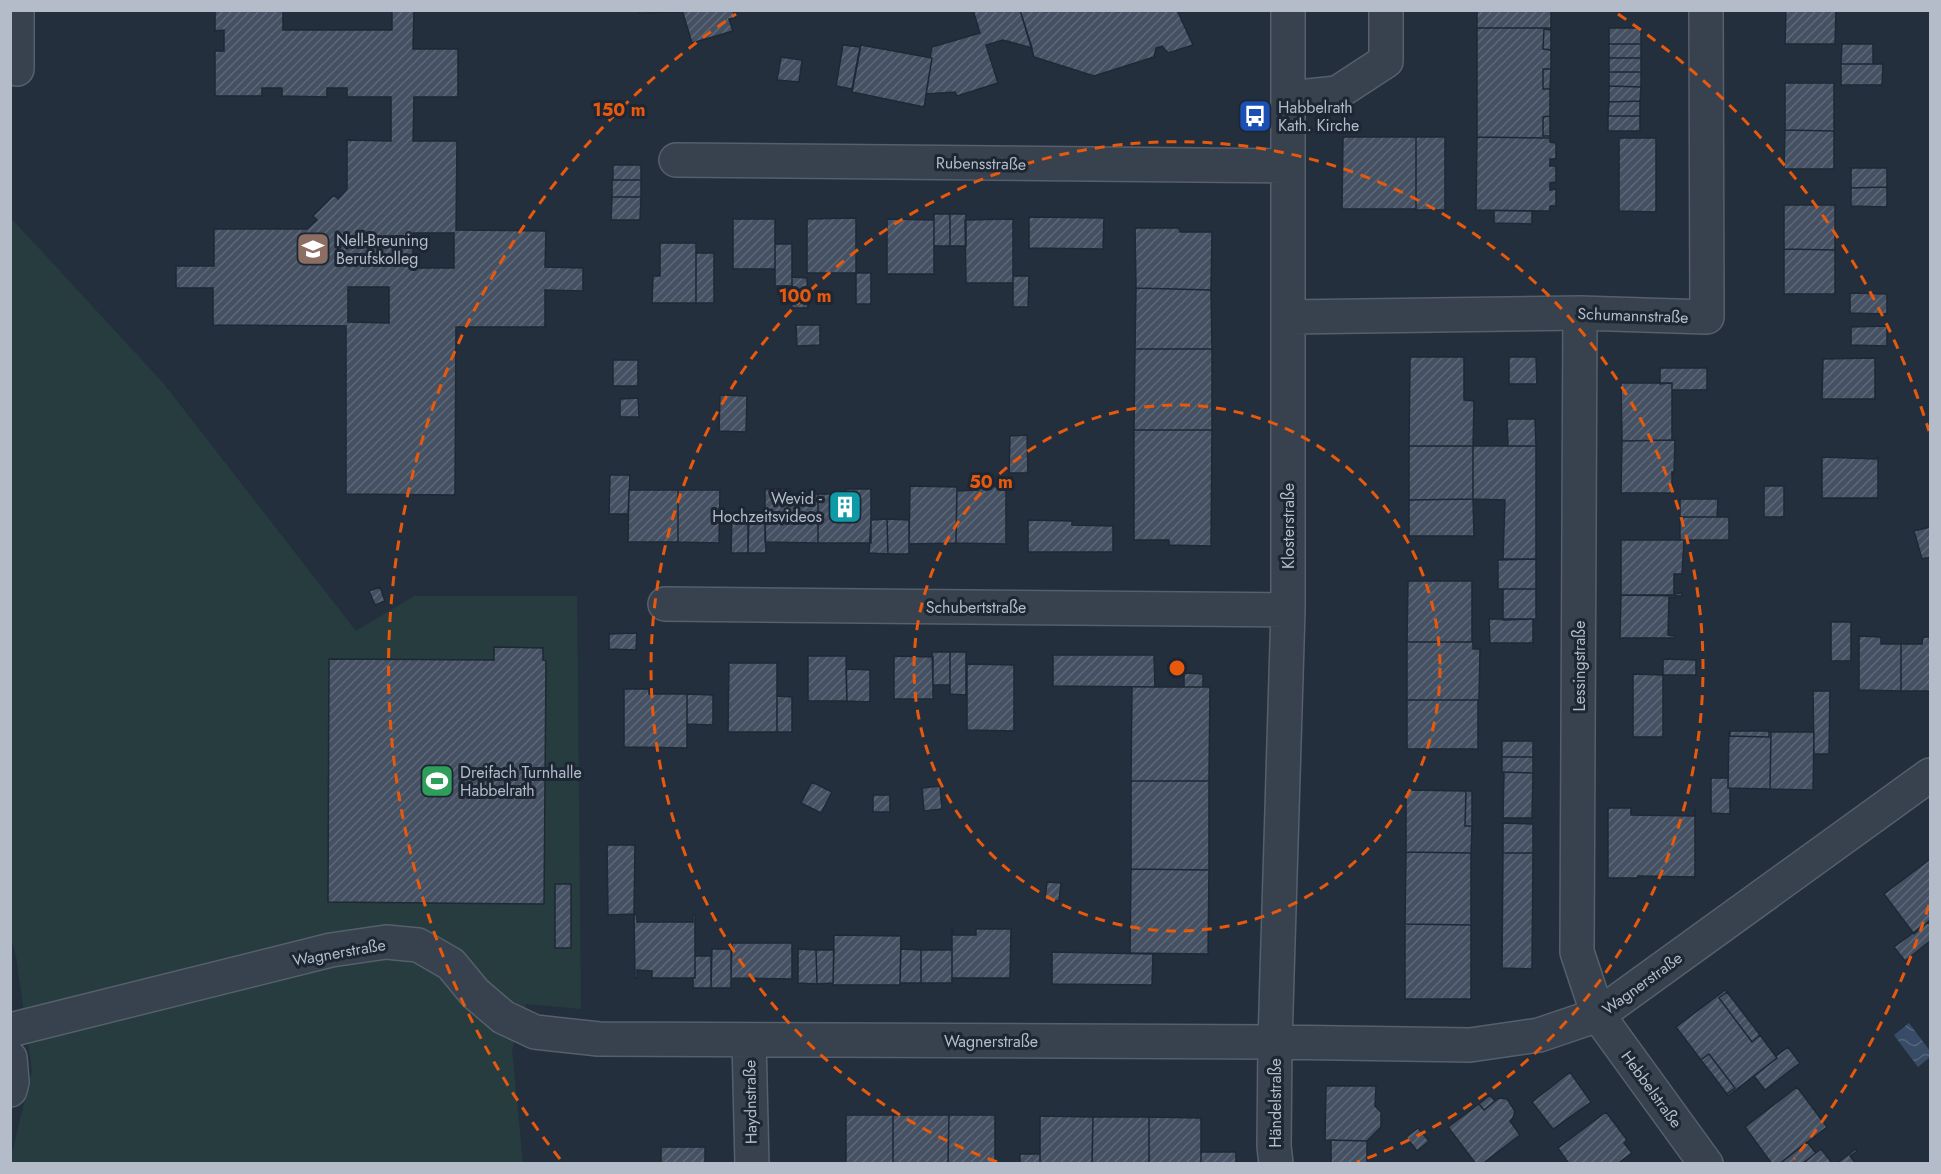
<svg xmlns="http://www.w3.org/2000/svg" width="1941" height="1174" viewBox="0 0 1941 1174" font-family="Jost,sans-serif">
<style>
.park{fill:#263c3f}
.water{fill:url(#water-waves)}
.building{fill:url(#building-hatch);stroke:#1f2835;stroke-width:1.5;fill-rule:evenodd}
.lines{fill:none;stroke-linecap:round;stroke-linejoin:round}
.minor-casing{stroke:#565f6c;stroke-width:36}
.minor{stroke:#38414e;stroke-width:33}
.ring{fill:none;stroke:#e8590c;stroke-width:3;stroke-dasharray:10 8}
.labels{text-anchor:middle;stroke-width:6;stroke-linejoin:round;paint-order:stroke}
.poi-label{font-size:16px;fill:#b4bcc9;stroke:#1d2633;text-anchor:start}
.street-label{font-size:16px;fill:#b4bcc9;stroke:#1d2633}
.centre{fill:#e8590c;stroke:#1d2633;stroke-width:3}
.ring-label{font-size:18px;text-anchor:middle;font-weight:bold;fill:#e8590c;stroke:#1d2633;stroke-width:6;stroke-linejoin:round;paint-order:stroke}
</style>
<defs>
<pattern id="water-waves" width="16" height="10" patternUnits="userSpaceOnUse" patternTransform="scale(1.5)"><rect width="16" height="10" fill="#394c67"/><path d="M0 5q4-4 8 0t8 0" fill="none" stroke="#53647b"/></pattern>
<pattern id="building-hatch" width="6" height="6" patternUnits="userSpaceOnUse" patternTransform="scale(1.5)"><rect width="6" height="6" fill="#455162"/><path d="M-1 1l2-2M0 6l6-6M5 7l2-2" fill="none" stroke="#5d6877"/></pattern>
</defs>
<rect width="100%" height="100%" fill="#242f3e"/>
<path class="park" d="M11,218L164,384L356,631L414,596H577L581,1009L526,1004L512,1050L523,1163H11V1156L32,1071L16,956L11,938Z"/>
<path class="water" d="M1909,1023L1930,1051V1057L1918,1067L1894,1035Z"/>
<path class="building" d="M215,10H283V30H392V10H414L413,49H458V97H414L413,141H457L456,230L546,231L545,267L583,268V291L545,290V327H456L455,495L346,494V326L213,325V288H176V266H214V229H307L317,220L313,216L334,195L338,199L347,189V140L391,141V97H347V88H327V97L282,96V88H262V96H215V51H224V30L215,31ZM413,233H454V268H413ZM348,287H389V323L348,322Z
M639,10H682L683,12L639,13Z
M682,10H733L735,18L729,19L733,31L692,43Z
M973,10H1020L1032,48L1003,40L986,45L998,83L957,96L955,92L926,94L932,58H930L932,47L980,33Z
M1020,10H1177L1193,45L1168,53L1162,46L1156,48L1154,57L1094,76L1034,57Z
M1477,10H1551V28H1477Z
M1786,10H1836L1835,44H1785Z
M1477,28H1551V30L1544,29L1543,49L1551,50V69H1543V89H1550V116L1543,117V136H1550V138L1477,137Z
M1609,28H1641V44H1609Z
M1544,29L1551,30V50L1543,49Z
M1609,44H1641V58H1609Z
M1842,44H1873V64H1841Z
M843,45L860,47L852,89L836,86Z
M861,45L932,58L924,107L852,92Z
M781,57L802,60L799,82L777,80Z
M1609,58H1641V72H1609Z
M1841,64H1883L1882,85H1841Z
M1543,69H1551L1550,89H1543Z
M1609,72H1641V87L1609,86Z
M1785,83H1834V131L1785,130Z
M1609,86L1641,87L1640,101L1609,102Z
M1640,101V116H1608L1609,102Z
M1550,116V136H1543V117Z
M1608,116H1640V131H1608Z
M1785,130L1834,131V169H1784Z
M1343,137H1416V209H1342Z
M1416,137H1445V210H1416Z
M1477,137L1550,138V142L1556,143V159H1550V166H1556V182L1550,183V190L1556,189V206H1550V211L1476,210Z
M1619,138H1656V212L1619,211Z
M613,165H641V180H613Z
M1851,168H1887V187L1851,188Z
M612,180H641V197H612Z
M1887,187V207L1851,206V188Z
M612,197H641L640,220H611Z
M1784,205H1835V250L1784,249Z
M1494,211H1532V224L1494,223Z
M934,214H950V246H934Z
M950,214H966V246H950Z
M1029,217L1104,218L1103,249L1029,248Z
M856,218V273H807V219Z
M733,219H775V269H733Z
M887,219L934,220V274H887Z
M1013,219V283H966L965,220Z
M1135,228H1179L1180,232H1212L1211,290L1136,288Z
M660,243H696V303H652L653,276H660Z
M775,244H792V286H775Z
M1784,249L1835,250V294H1784Z
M696,253H714V303H696Z
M856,273H871V304H856Z
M1013,276H1029L1028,307H1013Z
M792,277L807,278L808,308H792Z
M1136,288L1211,290L1212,349H1135Z
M1850,293L1887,294V314L1850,313Z
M796,325H820V345L797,346Z
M1887,326V346L1851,345V327Z
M1135,349H1212V430H1134Z
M1410,357H1464V400L1474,401L1473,446H1409Z
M1509,357H1536L1537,384H1509Z
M1875,358V399H1822L1823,359Z
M613,360H638V386H613Z
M1660,368H1707V390H1672V383L1660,384Z
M1621,383H1672V440L1622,441Z
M720,395L747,396L746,432L719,431Z
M638,398L639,417H620V399Z
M1507,419H1535L1536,446H1508Z
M1134,430H1212L1211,546L1169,545V540H1134Z
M1027,435L1028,473H1009L1010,436Z
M1675,440L1674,473L1672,472V493H1621L1622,441Z
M1409,446H1473V499L1409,500Z
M1473,446H1536V559H1503L1505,500L1473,499Z
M1822,457L1876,459L1878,457V498H1822Z
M610,475H630L628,514H609Z
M910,486L957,487L956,543L909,544Z
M957,486V491L978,490V486L1006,487V544L956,543Z
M1764,486H1784V517H1764Z
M765,489H790V494H818V543L765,542Z
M846,489H871V543H818V494H846Z
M629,490H678V542H628Z
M678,490H720L719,543L678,542Z
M1473,499L1474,536H1409V500Z
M1680,499H1718L1717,517H1680Z
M732,515H749L748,553H731Z
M1680,517H1729V540H1680Z
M748,518H765L766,553H748Z
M887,519L909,520V554H888Z
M887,519L888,554L869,553L871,520Z
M1028,520L1072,521V525L1113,526V552H1028Z
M1930,527V557L1922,559L1914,531Z
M1621,540H1684L1682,574H1674V594L1682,593V596L1621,595Z
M1536,559V589H1498V560Z
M1408,581H1472V642H1407Z
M380,587L385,601L375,605L369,591Z
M1503,589H1536V619L1503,620Z
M1621,595H1675L1676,598L1669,597L1668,635L1675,636V638H1620Z
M1489,619H1533V643H1490Z
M1831,622H1851V661H1831Z
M637,633L636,650L609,649V634Z
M1859,636L1881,637V644H1901V691L1859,690Z
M1923,637H1930V691H1901V644H1922Z
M1407,642H1473V649H1480L1479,700H1407Z
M494,647L543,648V660L546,661L544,904L328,902L329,659L494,660Z
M932,652H950V685H933Z
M950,652H966V695L950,694Z
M1053,655H1154L1155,687L1053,686Z
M808,656H846L847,701H808Z
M894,656L933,657V699H894Z
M1663,659L1696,660V675H1663Z
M729,663H777V732H728Z
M967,664L1014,665V731L967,730Z
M846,669L870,670V702L847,701Z
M1184,673L1203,674V687H1184Z
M1633,674L1663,675V737H1633Z
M1132,687H1210L1209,781H1131Z
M624,689H649V694H687V748L624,747Z
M1813,691H1830L1829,754H1814Z
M687,694L713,695V725L687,724Z
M777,696L792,697V732H777Z
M1407,700H1478V749H1407Z
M1729,731H1730V736L1769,737V731L1771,732L1770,789L1728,788Z
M1730,731H1769V737L1730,736Z
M1771,732H1814L1813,790L1770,789Z
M1502,741H1533V757H1502Z
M1502,757H1533V773L1502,772Z
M1504,772L1533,773L1532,818H1503Z
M1711,778H1728V788H1730V814L1711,813Z
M1131,781H1209V870L1131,869Z
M812,782L832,792L821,813L801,803Z
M940,786L942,809L924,811L922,788Z
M1406,790L1466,791L1465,826H1472L1471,853L1406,852Z
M1466,791H1472V826H1465Z
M873,795H890V812H873Z
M1608,808H1631V815L1694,816L1695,808V877L1638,876V878H1608Z
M1503,823L1533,824V853H1503Z
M607,845H635L634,914L608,915Z
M1406,852L1471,853V925L1405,924Z
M1503,853H1533L1532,969L1502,968Z
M1929,860L1930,862V920L1914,934L1884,894Z
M1131,869L1209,870L1208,954L1130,953Z
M1047,882L1061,883L1059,901L1045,900Z
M555,884H571V948H555Z
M634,914L637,915V922H693V915H695V978H652V971L637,970V978H635Z
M1928,922L1930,925V941L1905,961L1894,947Z
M1405,924L1471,925V999H1405Z
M952,929H953V935H976V929H1011L1010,978H952Z
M834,935L901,936L900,985H833Z
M732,943H792V979L731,978Z
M712,949H731V988H711Z
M798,949L816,950L817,984L798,983Z
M901,949L921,950V983H900Z
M816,950H834L833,983L817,984Z
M921,950H952V983H921Z
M1052,952L1153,954L1152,985L1052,984Z
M695,956H711V988H693V978H695Z
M1725,990L1727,992L1719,998L1752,1042L1760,1035L1777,1058L1728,1096L1727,1094L1735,1088L1709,1054L1701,1060L1676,1027Z
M1727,992L1760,1035L1752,1042L1719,998Z
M1788,1047L1800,1063L1765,1090L1754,1076L1777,1058L1776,1056Z
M1709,1054L1735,1088L1727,1094L1701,1060Z
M1570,1072L1591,1102L1553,1129L1532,1102Z
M1326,1086H1376L1375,1106L1381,1112V1127L1367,1141L1325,1140Z
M1797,1087L1827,1127L1779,1164H1772L1745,1127Z
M1490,1095L1495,1101L1484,1110L1479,1104Z
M1499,1098L1507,1099L1515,1111L1513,1118L1510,1121L1520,1135L1482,1164H1476L1448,1127L1479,1104L1484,1110Z
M1606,1112L1627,1140L1624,1143L1632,1153L1617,1164H1569L1558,1148Z
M846,1115H893V1164H846Z
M893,1115H949L948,1164H893Z
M949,1115H995V1164H948Z
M1040,1116L1093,1117L1092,1164H1040Z
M1093,1117H1149V1164H1092Z
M1149,1117L1201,1118V1164H1149Z
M1418,1128L1429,1141L1417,1151L1406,1137Z
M1331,1140L1367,1141V1164H1331Z
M1807,1142L1816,1153L1802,1164H1779Z
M661,1147H705V1164H661Z
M1821,1149L1832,1163L1802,1164L1816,1153Z
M1856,1149L1857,1151L1850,1156L1856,1164H1836Z
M1201,1152H1236V1164H1201Z
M1020,1154H1040V1164H1020Z"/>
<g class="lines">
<defs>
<path id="minor" d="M17,69V10
M1289,98L1337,93L1386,61V10
M676,160L1286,166
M1580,313L1577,952L1598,1015L1706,1164
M1288,317L1580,313L1707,317L1706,10
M665,604L1288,610
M10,1030L331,950L386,942L418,945L451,964L475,993L503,1017L535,1032L599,1039L1275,1042L1470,1045L1539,1035L1598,1015L1930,775
M749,1040L752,1164
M10,1058L12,1082L10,1090
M1276,1164L1274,1146L1275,1042L1288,610V10"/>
</defs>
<use href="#minor" class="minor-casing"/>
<use href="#minor" class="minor"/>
</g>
<g class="ring">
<circle cx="1177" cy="668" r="263"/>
<path d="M997 1162A526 526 0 1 1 1357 1162"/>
<path d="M1929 905A789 789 0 0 1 1794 1159M560 1159A789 789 0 0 1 736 14M1618 14A789 789 0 0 1 1929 431"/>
</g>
<defs>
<symbol id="bus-square" viewBox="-11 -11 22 22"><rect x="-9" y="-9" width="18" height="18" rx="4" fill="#1a4fb4" stroke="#1d2633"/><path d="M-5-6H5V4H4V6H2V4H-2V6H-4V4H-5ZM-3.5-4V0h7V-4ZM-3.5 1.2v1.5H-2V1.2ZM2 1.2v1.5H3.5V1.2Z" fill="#fff"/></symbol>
<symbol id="school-square" viewBox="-11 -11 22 22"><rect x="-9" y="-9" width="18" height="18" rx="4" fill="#8d6e63" stroke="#1d2633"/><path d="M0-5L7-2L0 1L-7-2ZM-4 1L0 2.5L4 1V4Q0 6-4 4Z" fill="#fff"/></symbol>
<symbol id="building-square" viewBox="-11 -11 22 22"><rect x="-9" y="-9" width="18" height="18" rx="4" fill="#0f9aa8" stroke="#1d2633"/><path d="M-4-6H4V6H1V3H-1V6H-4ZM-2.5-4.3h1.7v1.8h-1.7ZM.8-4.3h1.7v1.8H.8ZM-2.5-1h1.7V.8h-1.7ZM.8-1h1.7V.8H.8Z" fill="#fff"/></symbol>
<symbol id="stadium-square" viewBox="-11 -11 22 22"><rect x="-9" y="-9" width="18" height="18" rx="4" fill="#2e9e5b" stroke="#1d2633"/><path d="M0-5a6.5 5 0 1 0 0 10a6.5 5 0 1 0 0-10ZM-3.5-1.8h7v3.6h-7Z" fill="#fff"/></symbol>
</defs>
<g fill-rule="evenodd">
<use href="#bus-square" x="1236" y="97" width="38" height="38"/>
<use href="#school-square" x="294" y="230" width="38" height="38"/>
<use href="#building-square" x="826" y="488" width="38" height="38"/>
<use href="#stadium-square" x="418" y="762" width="38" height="38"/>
</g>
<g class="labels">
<g class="poi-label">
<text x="1278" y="113">Habbelrath<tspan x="1278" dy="18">Kath. Kirche</tspan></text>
<text x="336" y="246">Nell-Breuning<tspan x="336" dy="18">Berufskolleg</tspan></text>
<text x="822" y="504" text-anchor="end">Wevid -<tspan x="822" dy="18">Hochzeitsvideos</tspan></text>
<text x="460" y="778">Dreifach Turnhalle<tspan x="460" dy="18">Habbelrath</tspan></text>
</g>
<g class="street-label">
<text transform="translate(981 163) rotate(1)" y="6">Rubensstraße</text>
<text transform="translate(1633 315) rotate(2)" y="6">Schumannstraße</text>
<text transform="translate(1288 526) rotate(-90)" y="6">Klosterstraße</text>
<text x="976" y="613">Schubertstraße</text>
<text transform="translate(1579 666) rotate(-90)" y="6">Lessingstraße</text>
<text transform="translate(339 952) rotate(-10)" y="6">Wagnerstraße</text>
<text transform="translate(1642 983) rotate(-36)" y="6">Wagnerstraße</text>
<text x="991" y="1047">Wagnerstraße</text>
<text transform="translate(1652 1089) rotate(54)" y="6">Hebbelstraße</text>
<text transform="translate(750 1102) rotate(-91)" y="6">Haydnstraße</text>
<text transform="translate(1275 1103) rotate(-90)" y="6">Händelstraße</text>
</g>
</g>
<circle cx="1177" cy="668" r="9" class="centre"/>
<g class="ring-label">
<text x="619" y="116">150 m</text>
<text x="805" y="302">100 m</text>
<text x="991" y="488">50 m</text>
</g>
<rect width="1941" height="1174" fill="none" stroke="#b4bcc9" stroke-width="24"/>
</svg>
